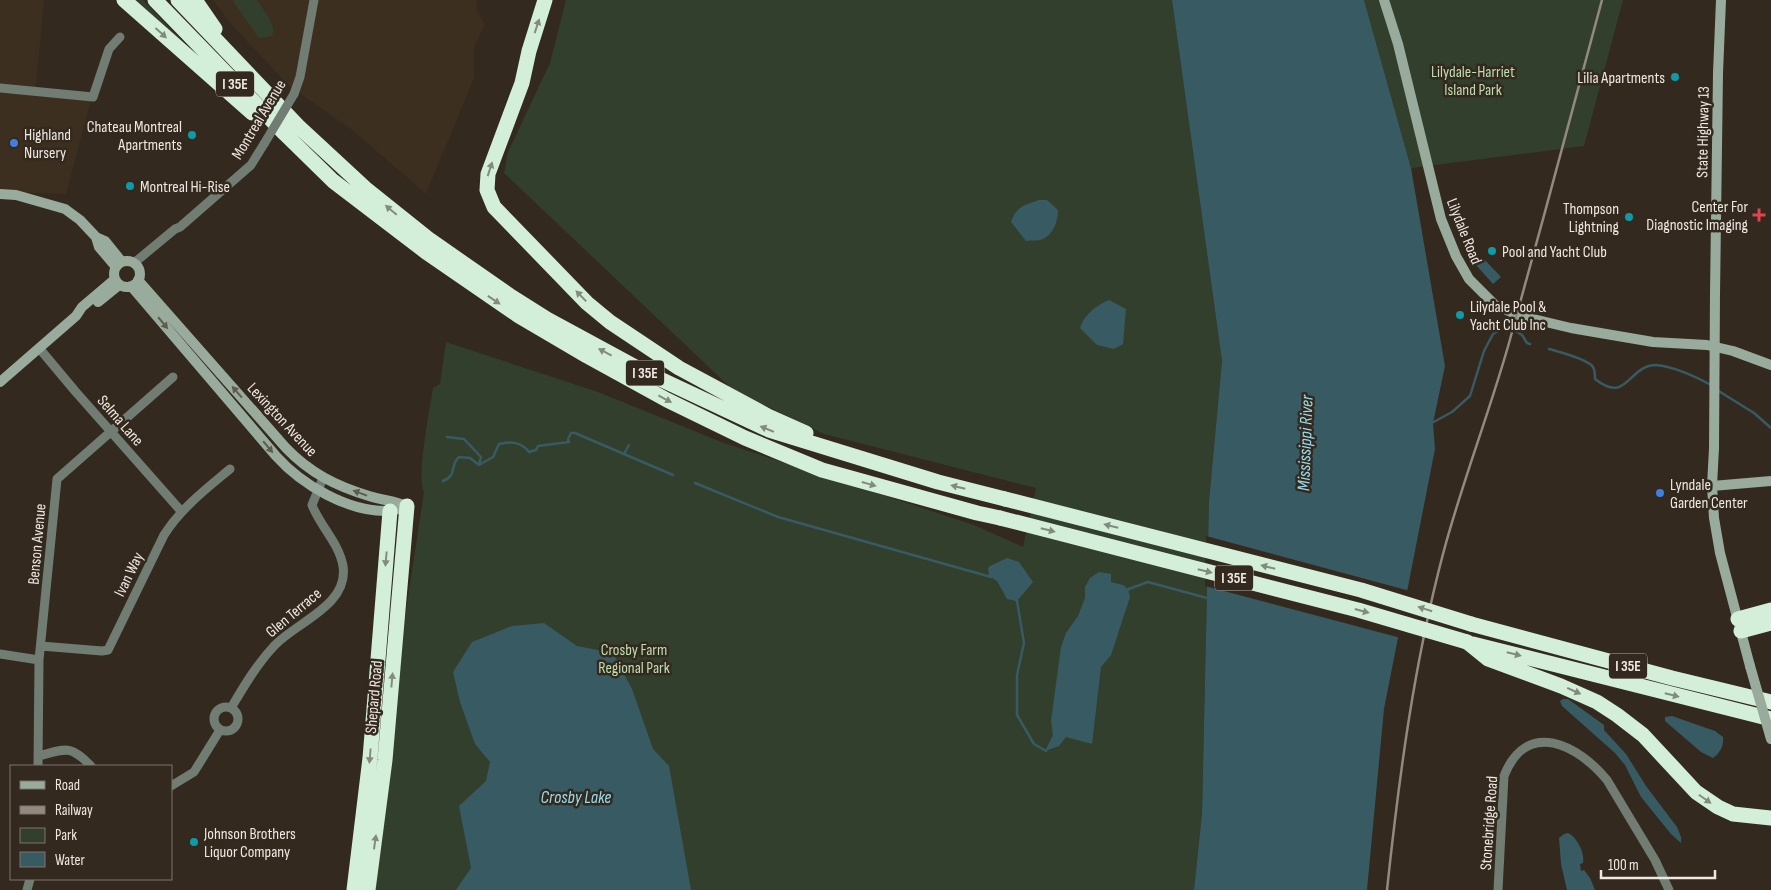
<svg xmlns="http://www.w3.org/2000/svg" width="1771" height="890" viewBox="0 0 1771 890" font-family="'Sofia Sans Condensed',sans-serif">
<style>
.built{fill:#3d2f1f}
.green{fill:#333f2d}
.water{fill:#385a63}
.pier{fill:#33291e}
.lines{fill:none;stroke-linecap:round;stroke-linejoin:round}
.stream{stroke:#385a63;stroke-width:2.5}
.street{stroke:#717c73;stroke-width:9}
.secondary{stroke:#99ab9c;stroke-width:10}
.highway{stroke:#d3efd9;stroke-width:15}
.rail{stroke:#928a81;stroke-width:2.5}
.street-bridge{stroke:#717c73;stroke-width:9}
.secondary-bridge{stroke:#99ab9c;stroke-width:10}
.highway-bridge{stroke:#d3efd9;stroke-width:15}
.oneway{fill:#838c7c}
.oneway2{fill:#5c5d50}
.culture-dot{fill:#0f9aa8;stroke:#33291e;stroke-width:2}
.shop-dot{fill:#3f7fe0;stroke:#33291e;stroke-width:2}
.health-dot{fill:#e0444e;stroke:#33291e;stroke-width:2}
.labels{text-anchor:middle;stroke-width:5;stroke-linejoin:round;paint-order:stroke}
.shield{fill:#33291e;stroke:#b7afa6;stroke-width:1}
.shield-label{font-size:15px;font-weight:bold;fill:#efe8e1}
.park-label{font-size:16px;fill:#bddeaf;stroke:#33291e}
.poi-label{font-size:16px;fill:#efe8e1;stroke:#33291e;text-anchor:start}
.street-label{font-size:16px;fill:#efe8e1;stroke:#33291e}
.water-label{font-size:18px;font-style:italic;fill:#98dbee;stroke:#33291e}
</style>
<rect width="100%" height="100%" fill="#33291e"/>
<path class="built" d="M0,0H44L35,96L91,100L66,194L0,192Z
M213,0H477L476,8L485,25L474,47V78L426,194L351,129L289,86L232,25Z"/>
<path class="green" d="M128,0H143L207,67Z
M236,0H257C263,10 277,24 272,36L262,38L258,37L233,1Z
M566,0H1172L1222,361L1209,501L1202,813L1194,890H376L374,867L396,676L424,492C416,478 430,408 433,388L440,384L446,342L598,392L724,443L974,525L1023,547L1036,488L824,434L732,389L504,173L508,152L550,63Z
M1364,0H1623L1584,146L1411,168Z"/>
<path class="water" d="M1172,0H1364L1411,168L1445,366L1433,423L1435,449L1384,709L1367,890H1194L1202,813L1209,501L1222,361Z
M1039,200H1047L1058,210C1058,220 1054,234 1043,239C1039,241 1031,240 1026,241L1011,222C1017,206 1023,206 1039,200Z
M1483,258L1501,277L1493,284L1476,265Z
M1109,300L1126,309L1123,344L1114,349L1097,345L1080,328C1085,313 1096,306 1109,300Z
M1007,558L1019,562L1033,582L1017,601L1007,599L997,581L989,576L988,568L990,566Z
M1099,572L1111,574V582L1123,585L1128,589L1130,597L1111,655L1101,667L1092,744L1066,737L1059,746L1045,751L1053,735L1051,721L1061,647L1066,633L1078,616L1085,598V587L1090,578Z
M544,623L577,646L613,653L632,689L653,749L669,766L691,890H456L471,868L459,806L486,781L490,762L475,744L460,702L453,672L472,642L512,626Z
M1563,699H1568L1604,725V730L1626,754L1646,786L1677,827L1681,837V843L1671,834L1641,797L1625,765L1615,753L1562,706L1560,701Z
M1672,716L1715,731L1723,737C1724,746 1720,753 1713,758L1701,752L1665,721V717Z
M1568,833C1577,837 1585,853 1583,863L1580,864L1581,871L1584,870L1590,878L1595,890H1567L1561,864L1559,838L1564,834Z"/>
<path class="pier" d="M1206,536L1410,591L1401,638L1205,586Z"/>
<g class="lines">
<path class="stream" d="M1549,349C1559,352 1588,359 1593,367C1595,370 1595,375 1595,379C1628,405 1628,365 1656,365C1672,366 1697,377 1711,385
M1717,390L1754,413L1771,428
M1430,424L1452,412L1470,396L1484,351L1493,334L1507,326L1522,335L1527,343L1530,344
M447,437L464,439L481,457L479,465
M624,454L629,445
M443,481C458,475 449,466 459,457L470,458L479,465L493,457L499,444C510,441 522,442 529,452L536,450L538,446L569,442L568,439L571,433H575L673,475
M695,483L778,517L991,577
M1126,590L1148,582L1207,598
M1015,599L1017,601L1024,643L1017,675V715L1034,744L1046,751"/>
<path class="street" d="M0,88L93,97L109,49L120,37
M294,94L300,77L314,0
M134,263L175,229L180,227L251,165L264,144
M39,348L75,391L181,511
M41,646L102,651L108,650L164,535C181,508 206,489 230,469
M0,654L39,660
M214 719a12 12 0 1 1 24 0a12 12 0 1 1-24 0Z
M231,708C244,686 257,664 275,645C297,622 349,605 343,566C339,543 320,526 312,505L323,478
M38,756C66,749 70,744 91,766
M38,766L39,660L57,479L173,377
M171,786L194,772L220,730
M27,890L30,879
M1498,890L1504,776C1527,718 1578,745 1607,780L1655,860L1669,890"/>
<path class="secondary" d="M1384,0L1398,44L1441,219L1456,256L1469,279L1495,305L1520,316L1571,328L1653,342L1707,345L1733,351L1771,365
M0,194L16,195L65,209L80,220L96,237L105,241L122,262
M96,237L99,247L116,267
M114 274a13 13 0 1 1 26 0a13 13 0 1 1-26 0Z
M138,280L286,448C310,473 336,486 369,496C382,500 394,501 407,506
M131,286L276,456C302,485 348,512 388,511C394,511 401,508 407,506
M1715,294L1718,73L1721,0
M98,302L119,285
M0,382L76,316L82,307L115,279
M1714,448L1712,486L1714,518L1720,553L1750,666
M1712,486L1771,481"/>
<path class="highway" d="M124,0L252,113
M155,0L285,134L333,181L426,252L519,316L587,356L667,400L745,438L822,470L977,513L1000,518
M178,0L298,126L365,188L430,240L509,295L547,319L643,371L769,430L938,482L1005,499
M195,0L215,29
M545,0L529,51L522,83L488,174L487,190L494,207L587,303L610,322L679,368L768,416L806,433
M1738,619L1771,610
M1471,624L1672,678L1771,702
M1741,631L1771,623
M1467,642L1488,659L1561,686L1597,702L1617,715L1643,735L1696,792L1718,807L1733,814L1771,818
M1473,644L1771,719
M354,890L370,758L390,511
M368,890L385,760L407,506"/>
<path class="rail" d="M1387,890C1399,777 1414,664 1443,554C1462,482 1489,414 1509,343C1541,229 1571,114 1602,0"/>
<path class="street-bridge" d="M264,144L294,94"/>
<path class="secondary-bridge" d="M1714,448L1715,294
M1750,666L1771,739"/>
<path class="highway-bridge" d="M1005,499L1361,590L1471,624
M1000,518L1358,610L1467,642"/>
</g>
<defs><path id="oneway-solid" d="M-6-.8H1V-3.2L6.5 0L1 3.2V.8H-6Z" transform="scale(1.25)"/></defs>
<g class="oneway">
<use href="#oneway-solid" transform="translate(537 26) rotate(-72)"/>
<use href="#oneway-solid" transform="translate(161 33) rotate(42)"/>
<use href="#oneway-solid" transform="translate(490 169) rotate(-72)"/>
<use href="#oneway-solid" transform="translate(391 210) rotate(-140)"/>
<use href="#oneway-solid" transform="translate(581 296) rotate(-134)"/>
<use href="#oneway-solid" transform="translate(494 300) rotate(34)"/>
<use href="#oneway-solid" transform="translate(605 352) rotate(-152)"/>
<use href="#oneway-solid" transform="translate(665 399) rotate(28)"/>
<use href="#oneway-solid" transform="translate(767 429) rotate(-158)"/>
<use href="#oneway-solid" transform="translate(869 484) rotate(16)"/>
<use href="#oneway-solid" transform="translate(958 487) rotate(-166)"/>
<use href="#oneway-solid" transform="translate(1111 526) rotate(-166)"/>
<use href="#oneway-solid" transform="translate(1048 530) rotate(14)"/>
<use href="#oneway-solid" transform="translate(386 559) rotate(95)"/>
<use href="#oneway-solid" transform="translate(1268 567) rotate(-166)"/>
<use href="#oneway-solid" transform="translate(1205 571) rotate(14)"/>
<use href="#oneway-solid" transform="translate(1425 609) rotate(-163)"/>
<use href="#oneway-solid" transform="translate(1362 611) rotate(15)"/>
<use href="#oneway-solid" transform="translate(1514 654) rotate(14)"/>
<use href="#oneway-solid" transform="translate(392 680) rotate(-85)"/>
<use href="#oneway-solid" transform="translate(1574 691) rotate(24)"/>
<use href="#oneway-solid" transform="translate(1672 695) rotate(14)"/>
<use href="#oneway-solid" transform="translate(370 756) rotate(95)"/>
<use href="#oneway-solid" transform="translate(1705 799) rotate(35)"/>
<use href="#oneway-solid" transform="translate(375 842) rotate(-82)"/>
</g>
<g class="oneway2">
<use href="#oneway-solid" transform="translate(163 323) rotate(50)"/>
<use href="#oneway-solid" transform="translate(237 392) rotate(-131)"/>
<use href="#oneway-solid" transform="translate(268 447) rotate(50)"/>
<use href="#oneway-solid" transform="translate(360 493) rotate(-160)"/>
</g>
<g class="culture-dot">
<circle cx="1675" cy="77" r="5"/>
<circle cx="192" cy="135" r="5"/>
<circle cx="130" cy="186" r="5"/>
<circle cx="1629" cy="217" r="5"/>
<circle cx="1492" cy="251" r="5"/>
<circle cx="1460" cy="315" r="5"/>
<circle cx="194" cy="842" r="5"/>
</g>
<g class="shop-dot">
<circle cx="14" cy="143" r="5"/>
<circle cx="1660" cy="493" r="5"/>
</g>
<path class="health-dot" d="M1756.5 207.5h5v5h5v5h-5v5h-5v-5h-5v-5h5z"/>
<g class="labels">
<g class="shield">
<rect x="216" y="71.5" width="38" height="25" rx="4"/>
<rect x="626" y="360.5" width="38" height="25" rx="4"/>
<rect x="1215" y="565.5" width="38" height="25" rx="4"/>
<rect x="1609" y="653.5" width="38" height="25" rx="4"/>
</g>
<g class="shield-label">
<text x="235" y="89">I 35E</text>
<text x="645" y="378">I 35E</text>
<text x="1234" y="583">I 35E</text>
<text x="1628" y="671">I 35E</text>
</g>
<g class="park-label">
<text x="1473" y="77">Lilydale-Harriet<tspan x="1473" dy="18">Island Park</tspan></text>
<text x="634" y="655">Crosby Farm<tspan x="634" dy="18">Regional Park</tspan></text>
</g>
<g class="poi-label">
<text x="1665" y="83" text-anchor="end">Lilia Apartments</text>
<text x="182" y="132" text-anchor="end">Chateau Montreal<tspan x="182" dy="18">Apartments</tspan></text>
<text x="24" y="140">Highland<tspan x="24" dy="18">Nursery</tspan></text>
<text x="140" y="192">Montreal Hi-Rise</text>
<text x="1748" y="212" text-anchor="end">Center For<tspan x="1748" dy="18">Diagnostic Imaging</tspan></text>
<text x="1619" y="214" text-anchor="end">Thompson<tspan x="1619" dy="18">Lightning</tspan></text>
<text x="1502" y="257">Pool and Yacht Club</text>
<text x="1470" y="312">Lilydale Pool &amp;<tspan x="1470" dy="18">Yacht Club Inc</tspan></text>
<text x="1670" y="490">Lyndale<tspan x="1670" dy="18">Garden Center</tspan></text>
<text x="204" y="839">Johnson Brothers<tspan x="204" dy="18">Liquor Company</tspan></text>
</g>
<g class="street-label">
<text transform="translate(258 119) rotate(-59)" y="6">Montreal Avenue</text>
<text transform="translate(1702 132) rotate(-89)" y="6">State Highway 13</text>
<text transform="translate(1465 231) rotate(68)" y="6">Lilydale Road</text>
<text transform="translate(283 419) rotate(47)" y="6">Lexington Avenue</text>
<text transform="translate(121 420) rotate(49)" y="6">Selma Lane</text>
<text transform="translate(36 544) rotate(-85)" y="6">Benson Avenue</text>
<text transform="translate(128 574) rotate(-64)" y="6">Ivan Way</text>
<text transform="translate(293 612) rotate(-40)" y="6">Glen Terrace</text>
<text transform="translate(373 697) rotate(-85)" y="6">Shepard Road</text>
<text transform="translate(1488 823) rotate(-86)" y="6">Stonebridge Road</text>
</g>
<g class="water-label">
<text transform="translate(1305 443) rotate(-88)" y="6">Mississippi River</text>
<text x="576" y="803">Crosby Lake</text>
</g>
</g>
<rect x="10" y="765" width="162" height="115" fill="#33291e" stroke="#7e756c"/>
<rect x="20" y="781" width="25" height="8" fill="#99ab9c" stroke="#7e756c"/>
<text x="55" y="790" font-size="15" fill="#efe8e1">Road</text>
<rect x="20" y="806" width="25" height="8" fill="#928a81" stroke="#7e756c"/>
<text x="55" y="815" font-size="15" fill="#efe8e1">Railway</text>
<rect x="20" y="828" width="25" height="15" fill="#333f2d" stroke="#7e756c"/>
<text x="55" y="840" font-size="15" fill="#efe8e1">Park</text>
<rect x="20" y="852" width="25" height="15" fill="#385a63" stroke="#7e756c"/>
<text x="55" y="865" font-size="15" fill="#efe8e1">Water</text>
<path d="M1601 870v8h114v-8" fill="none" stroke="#efe8e1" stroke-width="2.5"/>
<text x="1608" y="870" font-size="15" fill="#efe8e1" stroke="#33291e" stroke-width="4" paint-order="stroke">100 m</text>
</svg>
